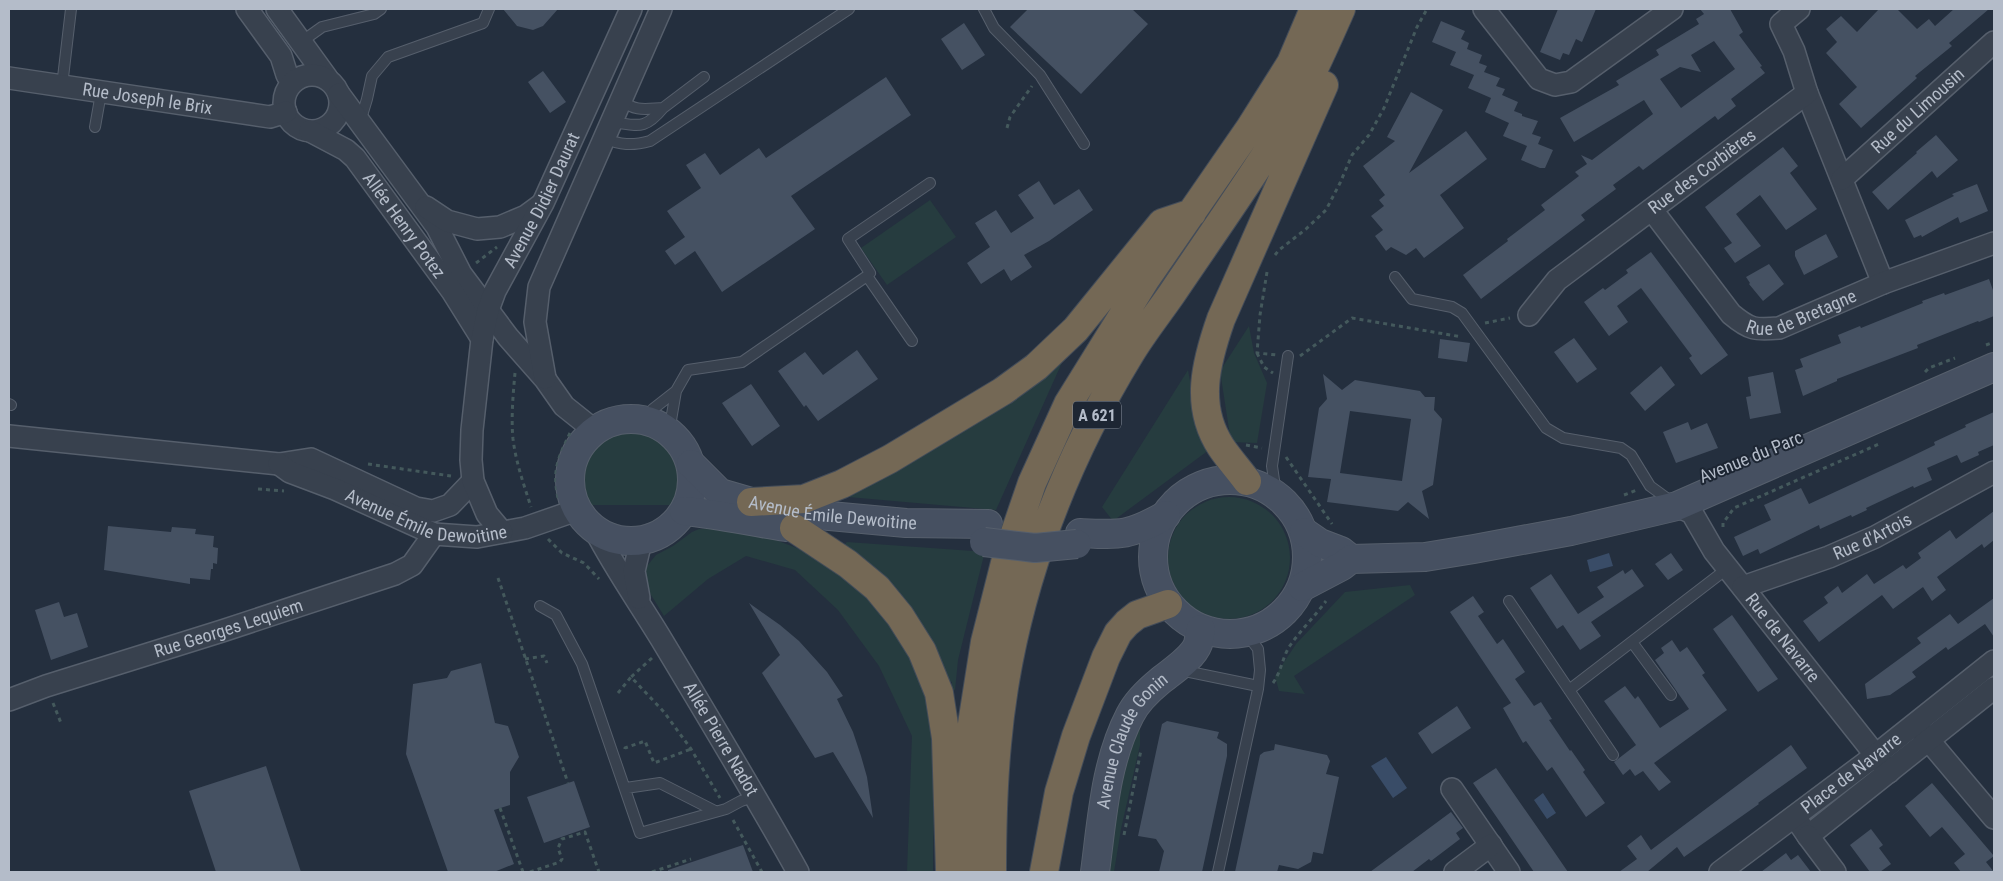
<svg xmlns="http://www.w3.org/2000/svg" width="2003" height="881" viewBox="0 0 2003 881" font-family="'Roboto Condensed',sans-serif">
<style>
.green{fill:#263c3f}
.water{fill:#394c67}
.building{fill:#455162;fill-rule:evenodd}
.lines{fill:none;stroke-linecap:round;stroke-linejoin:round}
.lane-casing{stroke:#565f6c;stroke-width:12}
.street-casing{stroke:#565f6c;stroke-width:24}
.secondary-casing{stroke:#565f6c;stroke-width:30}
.highway-casing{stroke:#434c59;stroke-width:30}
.path{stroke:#44595c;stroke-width:3;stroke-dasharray:4 4;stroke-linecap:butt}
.lane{stroke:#38414e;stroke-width:10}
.street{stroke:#38414e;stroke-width:21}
.secondary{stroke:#465061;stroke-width:28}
.highway{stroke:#746855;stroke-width:28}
.secondary-bridge-casing{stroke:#565f6c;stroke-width:30;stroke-linecap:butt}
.secondary-bridge{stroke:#465061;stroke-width:28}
.labels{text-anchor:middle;stroke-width:4;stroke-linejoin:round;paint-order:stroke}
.shield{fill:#1d2633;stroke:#878f9c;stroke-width:1}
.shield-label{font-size:16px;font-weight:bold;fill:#b4bcc9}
.street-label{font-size:18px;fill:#b4bcc9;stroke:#1d2633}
</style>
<rect width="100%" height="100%" fill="#242f3e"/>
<path class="green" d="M930,200L956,237L887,285L861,248Z
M1249,326L1254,353L1267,383L1257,443L1231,442L1220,371Z
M1064,358L996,510L837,496Z
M1188,370L1197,419L1213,447L1113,521L1102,507Z
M623,429C668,431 694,462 676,505H585C570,467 585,441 623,429Z
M1168 558a61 61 0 1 1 122 0a61 61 0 1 1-122 0Z
M715,528C731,530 749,531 764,536C782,542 818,555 833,566C877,599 916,650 927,705C937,756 933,820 933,872H907L912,736L879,666L838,610L795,570L746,556L708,579L664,616L648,590L644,576L647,566L656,555L673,546L692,532L699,529Z
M847,542L973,551L984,555L958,660L955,690L952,689V682L946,680L844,545Z
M1410,585L1415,595L1294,676L1305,694L1279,691L1275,676L1296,644L1345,592Z
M1140,726V745L1121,829L1114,872H1107L1117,794L1124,763Z"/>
<path class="water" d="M1609,553L1613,566L1590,572L1587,560Z
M1386,757L1407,788L1393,798L1371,766Z
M1543,793L1556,813L1547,819L1534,800Z"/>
<path class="building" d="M503,9H558L543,26L533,30L517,26Z
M1028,9H1132L1148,24L1081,94L1010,27Z
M1558,9H1596L1582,42L1576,39L1569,55L1563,53L1560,60L1540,52Z
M1700,9H1730L1743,32L1739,35L1762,66L1760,67L1765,73L1731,99L1736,106L1718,120L1715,116L1643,170L1639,166L1613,185L1616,189L1581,215L1585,220L1481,299L1463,275L1508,241L1507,239L1545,210L1541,205L1579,176L1575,172L1587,164L1581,155L1592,160L1653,114L1644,100L1574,142L1560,118L1619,85L1616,81L1659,55L1656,50L1699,24L1696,19L1704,14ZM1714,41L1735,69L1681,108L1660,79L1680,67L1701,72L1691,55Z
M1879,9H1897L1917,29L1929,19L1935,26L1954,9H1989L1949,43L1952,46L1915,76L1917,78L1861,128L1839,104L1857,87L1826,53L1837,42L1826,29L1841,16L1857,32Z
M1441,21L1465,31L1461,39L1469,43L1467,49L1482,55L1479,63L1487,66L1484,72L1500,78L1496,86L1505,89L1502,95L1518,102L1514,111L1522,114V116L1538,121L1532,134L1541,137L1538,144L1553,150L1545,168H1540L1521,160L1527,146L1503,136L1509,123L1485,112L1491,98L1468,88L1474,75L1450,65L1456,52L1432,42Z
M964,23L985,55L962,70L941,39Z
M543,71L566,102L550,113L528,82Z
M886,77L911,115L791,196L815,229L722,292L695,251L675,265L665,251L685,237L667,211L701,188L686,165L705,153L720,175L759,148L766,158Z
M1411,92L1443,110L1409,173L1466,131L1487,159L1440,195L1464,228L1424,258L1416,248L1406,255L1391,247L1386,251L1375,236L1383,230L1371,216L1384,206L1379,200L1385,195L1363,166L1395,141L1387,137Z
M1936,135L1958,160L1937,178L1932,171L1888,210L1872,192L1917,153L1916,152Z
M1783,147L1798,166L1790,173L1817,209L1786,230L1760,195L1736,214L1761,246L1735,263L1724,248L1732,243L1705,207Z
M1039,181L1054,205L1079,189L1093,210L1049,241L1024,255L1032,267L1011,281L1004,269L981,284L967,263L990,247L975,223L996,210L1011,233L1034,218L1018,195Z
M1977,184L1988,211L1960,223L1958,217L1922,237L1921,235L1914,238L1905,220L1954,196L1952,194Z
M1826,234L1838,257L1804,275L1795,256V251Z
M1651,252L1728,355L1701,375L1689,358L1692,356L1641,288L1617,306L1628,322L1609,336L1584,302L1603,288L1605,290L1628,273L1626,270Z
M1769,264L1784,284L1763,301L1749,284L1750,283L1746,277Z
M1989,279L1994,293V316L1979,322L1978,321L1917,345L1918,348L1837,379V381L1803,396L1795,370L1803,367L1800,359L1841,343L1838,335L1860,326L1861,328L1923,303L1922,301L1944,293L1945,295Z
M1574,338L1597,369L1577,383L1554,352Z
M1440,339L1470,343L1467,362L1438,358Z
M857,350L878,379L818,421L806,405L804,407L778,371L805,352L823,375Z
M1661,366L1675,385L1645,411L1630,393Z
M1773,372L1781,413L1750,419L1746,397L1751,396L1748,377Z
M1323,374L1342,390L1355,380L1420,391L1425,397H1435L1434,410L1442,419L1433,485L1422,491L1429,519L1408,502L1398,511L1327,502L1331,479L1308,477L1319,408L1327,399ZM1350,411L1411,419L1402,481L1340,473Z
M751,384L780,426L752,446L722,403Z
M1994,412V445L1978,452L1979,455L1961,463L1957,455L1927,468L1932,480L1914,488L1913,486L1866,508L1867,510L1852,517L1851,515L1820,529L1819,525L1760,554L1758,549L1743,556L1734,537L1771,520L1764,505L1801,488L1809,504L1902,461L1935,445L1934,442L1966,427L1965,425Z
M1688,422L1691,430L1707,423L1718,448L1676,463L1663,432Z
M1994,511V540L1984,548L1982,544L1937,577L1946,590L1932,601L1923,587L1893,609L1882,595L1819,642L1803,621L1828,603L1824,597L1838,586L1842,593L1867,574L1874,584L1903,565L1906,569L1921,558L1918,553L1950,530L1956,539Z
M108,526L171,532L172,527L196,529L195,534L214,536L213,547L218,548L217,564L213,563V569H211L210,580L190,578V584L104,570Z
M1671,553L1683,570L1668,580L1655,564Z
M1632,569L1644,586L1591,622L1601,636L1580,650L1563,625L1557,629L1530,588L1551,574L1578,614L1604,597L1597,587L1623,570L1625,574Z
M1473,596L1484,612L1478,616L1497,644L1503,639L1525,672L1515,679L1534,706L1541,702L1552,719L1549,720L1570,751L1571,750L1585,770L1583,772L1605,803L1586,817L1552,767L1547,771L1526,741L1523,743L1503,708L1511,703L1450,612Z
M1994,598V637L1985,624L1948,650L1946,647L1912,672L1916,677L1890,695L1867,699L1865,684L1921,643L1917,638L1950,614L1958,624Z
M59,602L64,617L77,613L88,647L51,660L35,610Z
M749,603L780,625L799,641L827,672L843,696L837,699L853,732L861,756L867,777L873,818L833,752L815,758L762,673L780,655Z
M1732,615L1778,679L1758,692L1713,629Z
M1672,640L1680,652L1687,647L1705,673L1702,675L1727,710L1654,763L1671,782L1659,791L1643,771L1635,776L1630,769L1623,775L1614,762L1636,745L1604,701L1625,686L1635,699L1638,696L1660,728L1689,709L1655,660L1664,653L1661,648Z
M481,663L495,723L508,726L519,757L510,772V805L494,810L514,864L494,872H448L406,754L413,684L447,678L451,671Z
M1457,706L1471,728L1432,754L1418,733Z
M1167,721L1219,732L1217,738L1227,744V756L1202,872H1159L1164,851L1156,839L1138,836L1162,724Z
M1275,744L1327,755L1330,761L1326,774L1339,777L1323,854L1313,852L1311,862L1298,869L1279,865L1277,872H1235L1260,755L1264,752L1274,750Z
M1791,745L1807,768L1758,803L1759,804L1684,857L1677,847L1647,872H1619L1637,859L1627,846L1641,835L1651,850Z
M266,766L301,872H216L189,791Z
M1496,768L1544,837L1568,872H1534L1500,822L1473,783Z
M574,781L590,827L544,843L527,797Z
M1932,783L1994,856L1986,862L1994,872H1961L1954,863L1965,854L1942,827L1930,837L1905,806Z
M1451,812L1463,828L1456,833L1460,839L1431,861L1429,859L1412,872H1370Z
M1871,829L1883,845L1879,848L1891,864L1880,872H1870L1850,845Z
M743,845L753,872H668V870Z
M1786,853L1791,860L1798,855L1811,872H1761Z"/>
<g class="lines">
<defs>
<path id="lane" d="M984,9L994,28L1040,75L1084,144
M301,42L322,27L374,14L381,9
M62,86L71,9
M663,108L704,77
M360,122L367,99L372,76L388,57L483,23L489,9
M611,122C638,125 644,131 663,108C644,109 637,112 620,100
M95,127L101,93
M604,138C620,145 632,146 650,141L849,9
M867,276L870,273L848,239L930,183
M1395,277L1412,299L1452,307L1462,313L1546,428L1563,438L1621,448L1631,455L1650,486L1672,502
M9,404L11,405
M644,420L653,409L676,391
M669,432L676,391L688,370L742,362L867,276L912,341
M1276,494L1272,466L1288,356
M1509,601L1613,755
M540,606L556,615L582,664L640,833L726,809L741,801L756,796
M1632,642L1671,695
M1180,670L1258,686
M1569,690L1728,568
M626,788L660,783L715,811
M1218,872L1258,689L1260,670L1258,649L1246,633"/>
<g id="street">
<path d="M247,9L281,56L287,75L294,81"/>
<path d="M277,9L327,78"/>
<path d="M1484,9L1539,79L1555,85L1571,82L1672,9"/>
<circle cx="312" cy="103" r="28"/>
<path id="s1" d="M9,78L270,117L286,112"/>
<path d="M1807,93L1883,283"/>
<path d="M339,94L437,227L461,274L508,337L545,379L564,406L594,430"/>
<path id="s2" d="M310,131L346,150L355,158L452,291L482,339"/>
<path id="s3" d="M1842,179L1994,42"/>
<path d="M426,207L447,221L477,229L500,227L526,216L541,205"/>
<path id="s4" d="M1652,210L1731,314C1750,330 1755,330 1779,328L1883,283L1994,243"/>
<path id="s5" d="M1529,315L1557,280L1807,93L1794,51L1781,24L1799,9"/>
<path d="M545,378L535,322L539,287L661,9"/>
<path d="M9,436L279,464L311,459L416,508L433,511L450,505L473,481"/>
<path id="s6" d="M279,464L290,472L335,489L434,534L477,537L525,528L577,510"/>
<path id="s7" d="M1677,506L1692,513L1714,551L1889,772"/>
<path id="s8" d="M595,530C614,567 638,601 660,637C707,715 754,793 798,872"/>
<path id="s9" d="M502,532L487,514L473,481L471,460L472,430L482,339L488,310L495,291L543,203L631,9"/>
<path id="s10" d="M1743,587L1829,557L1875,537L1994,472"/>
<path d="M639,598L634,571L641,541"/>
<path id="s11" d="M9,700L46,686L222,631L395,574L412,565L434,534"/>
<path d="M1920,730L1994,818"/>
<path d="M1452,789L1509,872"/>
<path d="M1795,817L1808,836L1994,688"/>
<path d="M1808,836L1835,872"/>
<path d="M1455,872L1491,845"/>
<path id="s12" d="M1720,872L1876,755L1994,661"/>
</g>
<g id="secondary">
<circle cx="631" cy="480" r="61"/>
<path id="s13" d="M691,464L720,493L751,502L808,514L906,523L988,524"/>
<circle cx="1230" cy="557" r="77"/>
<path d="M684,511C718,514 752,522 786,527"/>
<path d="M1304,532L1320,543L1341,551L1351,559"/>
<path d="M1080,533C1121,535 1129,536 1166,515"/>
<path d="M1302,587L1342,566L1351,559L1425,557L1474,549L1571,531L1677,506L1994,367"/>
<path id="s14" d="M1095,872C1102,820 1105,763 1130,715C1136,703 1149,690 1160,681C1171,672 1193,658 1198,644C1199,639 1200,634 1201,629"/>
</g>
<path id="highway" d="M1247,481C1239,470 1229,459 1221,447C1194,406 1206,362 1221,319L1324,85
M751,502L804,499L842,484L890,459L1003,391L1036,367L1076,329L1162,223L1192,213
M794,528L848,564L877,588L900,616L922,651L939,693L946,738L950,872
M967,872L970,737L985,642L1006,559L1032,483L1068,404L1145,280L1250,128L1291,63L1314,9
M992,872C992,829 993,786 997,744C1009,606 1058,472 1130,354C1142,334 1157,315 1171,295C1206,243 1243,191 1277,137C1302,97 1322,52 1341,9
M1044,872L1059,792L1076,736L1106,657L1118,633L1127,623L1137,615L1168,604"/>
</defs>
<use href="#lane" class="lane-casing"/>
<use href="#street" class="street-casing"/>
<use href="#secondary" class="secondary-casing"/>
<use href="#highway" class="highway-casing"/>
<path class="path" d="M1007,128L1010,117L1032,86
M1275,255L1279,250L1306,229L1326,210L1340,183L1352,155L1369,135L1384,108L1417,27L1427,9
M476,263L497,247
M1267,272L1260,315L1257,353L1277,355
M1485,323L1510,318
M1986,345L1994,342
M1257,353L1264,367L1273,373
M1300,356L1352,318L1462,337
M1925,372L1929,368L1955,358
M515,373C513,395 511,418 513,439C516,463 524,485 531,507
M1246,445L1262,448
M1286,457L1332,524
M368,464L451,476
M258,489L284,491
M1624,495L1637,490
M558,498C552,470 558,458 570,433
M1723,527V523L1734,508L1879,444
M548,539L562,553L584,563L599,579
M498,578L568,783
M652,658L631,677L664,712L691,749L720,798
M525,659L544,656L547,663
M1273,683C1281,672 1282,659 1289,647C1300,631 1315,616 1326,601
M618,693L631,677
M53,703L61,723
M625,749V748L645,741L654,763L691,749
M500,808L523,872
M733,820L762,872
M1124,835L1141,750
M530,872L560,862L562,859L558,848L562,839L585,832L599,872
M652,872L691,859"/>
<use href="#lane" class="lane"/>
<use href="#street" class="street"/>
<use href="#secondary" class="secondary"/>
<use href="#highway" class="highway"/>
<defs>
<path id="secondary-bridge" d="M984,542L1035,548L1077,544"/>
</defs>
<use href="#secondary-bridge" class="secondary-bridge-casing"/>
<use href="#secondary-bridge" class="secondary-bridge"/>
</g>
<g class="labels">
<rect class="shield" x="1073" y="401.5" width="48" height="27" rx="4"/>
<g class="shield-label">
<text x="1097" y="421">A 621</text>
</g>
<g class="street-label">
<text dy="6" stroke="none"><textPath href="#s1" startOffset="140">Rue Joseph le Brix</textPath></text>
<text dy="6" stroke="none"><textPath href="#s3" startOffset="102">Rue du Limousin</textPath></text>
<text dy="6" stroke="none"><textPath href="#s5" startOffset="226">Rue des Corbières</textPath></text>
<text dy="6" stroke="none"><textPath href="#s9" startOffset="354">Avenue Didier Daurat</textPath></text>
<text dy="6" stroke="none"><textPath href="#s2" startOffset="136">Allée Henry Potez</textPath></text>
<text dy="6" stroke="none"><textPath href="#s4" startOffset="208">Rue de Bretagne</textPath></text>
<text transform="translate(1751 457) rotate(-22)" y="6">Avenue du Parc</text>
<text dy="6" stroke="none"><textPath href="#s6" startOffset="159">Avenue Émile Dewoitine</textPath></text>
<text dy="6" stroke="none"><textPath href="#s13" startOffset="156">Avenue Émile Dewoitine</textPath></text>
<text dy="6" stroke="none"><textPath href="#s10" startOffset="139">Rue d'Artois</textPath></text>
<text dy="6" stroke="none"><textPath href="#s11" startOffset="231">Rue Georges Lequiem</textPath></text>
<text dy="6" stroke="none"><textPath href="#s7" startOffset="171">Rue de Navarre</textPath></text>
<text dy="6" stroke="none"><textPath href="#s8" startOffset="244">Allée Pierre Nadot</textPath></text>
<text dy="6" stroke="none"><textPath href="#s14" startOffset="139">Avenue Claude Gonin</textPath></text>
<text dy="6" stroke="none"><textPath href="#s12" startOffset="164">Place de Navarre</textPath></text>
</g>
</g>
<rect width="2003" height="881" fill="none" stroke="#b4bcc9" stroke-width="20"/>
</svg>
